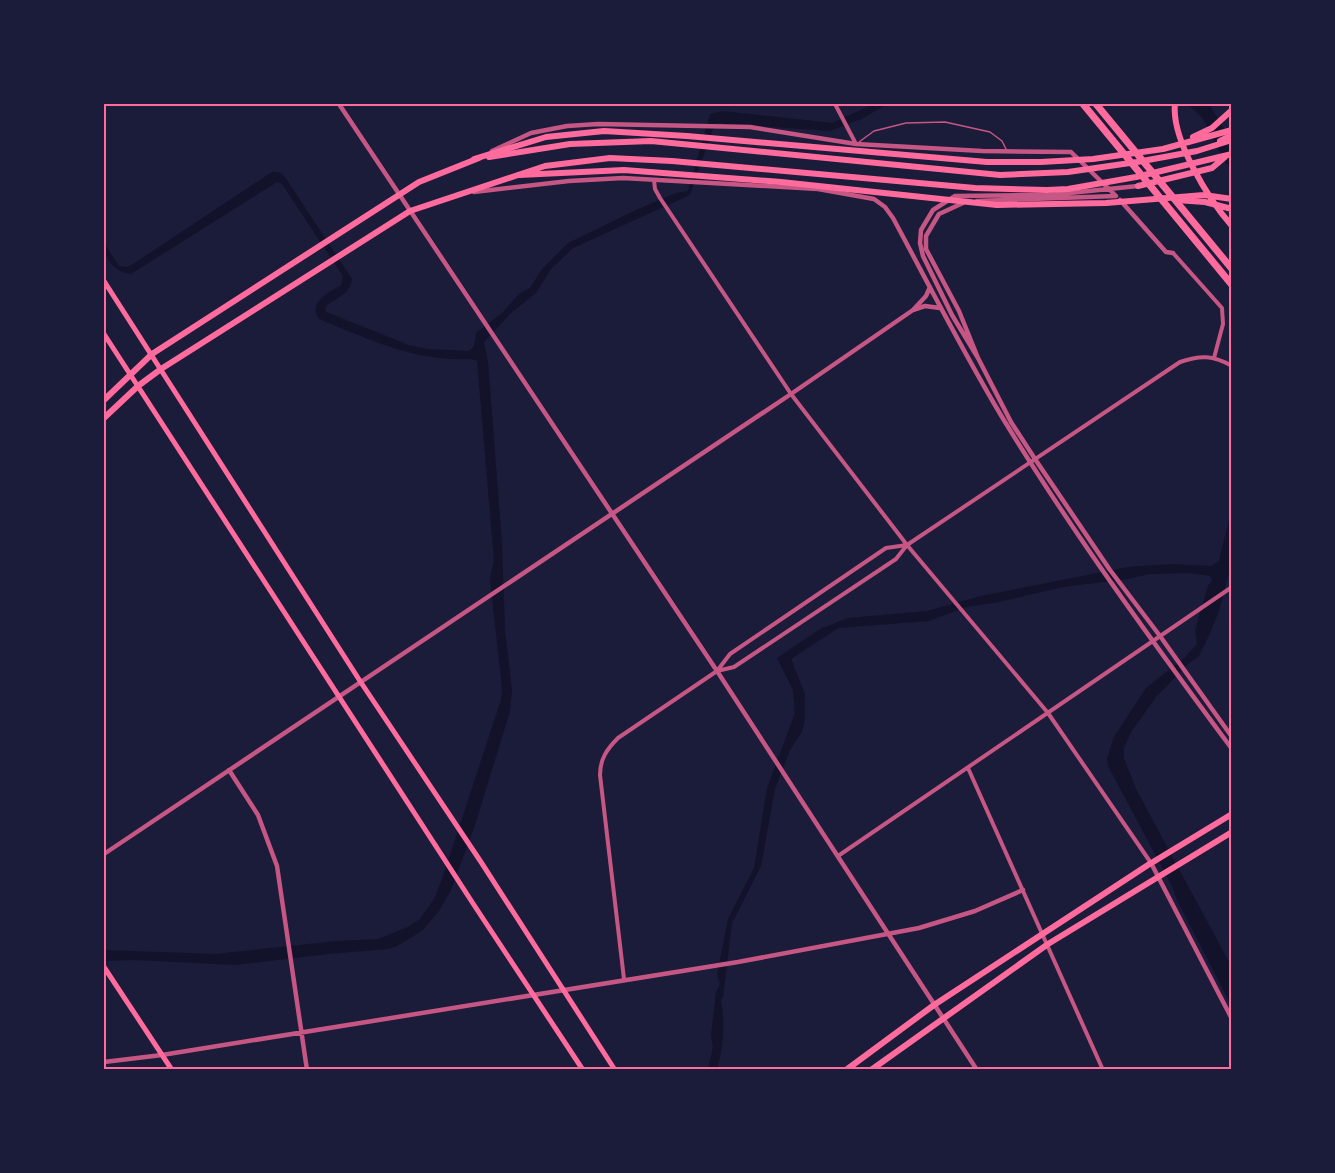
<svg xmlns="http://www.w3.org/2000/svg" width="1335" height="1173" viewBox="0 0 1335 1173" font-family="Inter,sans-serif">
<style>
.water{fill:#12122b}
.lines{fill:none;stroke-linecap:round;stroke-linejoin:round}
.service{stroke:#c65784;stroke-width:1.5}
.minor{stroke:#c65784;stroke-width:4}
.tertiary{stroke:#c65784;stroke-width:4.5}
.secondary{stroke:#ff6b9d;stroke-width:5}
.primary{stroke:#ff6b9d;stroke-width:6}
.trunk{stroke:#ff6b9d;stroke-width:6}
.motorway{stroke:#ff6b9d;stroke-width:7}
.neatline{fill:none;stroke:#ff6b9d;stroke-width:2}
</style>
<rect width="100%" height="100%" fill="#1b1b3a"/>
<path class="water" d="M874,104H888L861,119L830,131L715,123L690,195L573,248L551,269L536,293L511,313L484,342L488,362L502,544L505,630L512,690L510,711L475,825L451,890L439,911L422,931L395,947L387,949L328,954L236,965L133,960L104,961V950L215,954L337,941L378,939L408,927L420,919L434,899L442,879L501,700L502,689L490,578L494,560L477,361L472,359C415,362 371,340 319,319C307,302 329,293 341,285L343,276L282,184L277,182L131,274C115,273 104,259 104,243L119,266L127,267L133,264L272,172C280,171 283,174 287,180L352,279C351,293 337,298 327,305L325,308L326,312L409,345L427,349L469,351L474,346L476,333L502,313L519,294L530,288L542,269L568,243L636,210L676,193L688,191L710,114L722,111L832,123Z
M1187,104H1209L1231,141V168L1225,162L1202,117Z
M1231,511V565L1219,611L1210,633L1199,656L1187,665L1156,697L1131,732L1124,748V758L1136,789L1231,966V1005L1177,900L1172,886L1108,766L1107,758L1114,737L1146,688L1184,658L1197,644L1195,630L1208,586L1212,580L1210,576L1189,573L1149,574L1128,579L1063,587L999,602L966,607L929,621L838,628L791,659L805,694V719L802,732L790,750L775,789L761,866L732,923L723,997L721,1000C725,1023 724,1047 717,1069L708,1070L713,1047L711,1035L716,993L720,984L717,975L728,919L754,868L767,788L795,713L793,690L777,658L820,629L848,618L927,611L981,596L1128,567L1171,564L1212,566L1219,561Z"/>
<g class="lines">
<path class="service" d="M859,142L874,131L906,123L945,122L990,132L1002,141L1006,149"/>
<path class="minor" d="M835,104L856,144
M654,180L655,189L660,198L791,394L907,545L1048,713L1151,863
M1173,253L1222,308L1223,324L1214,358
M717,671L734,667L896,559L907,545L1180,362C1200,355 1213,355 1232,366
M968,768L1103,1070
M838,856L1232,587
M624,979L600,775C600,759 607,749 618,738L717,671L730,654L886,548L907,545"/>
<path class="tertiary" d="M339,104L717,671L977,1070
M492,151L531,133L567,126L598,124L750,127L856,144L982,151L1071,152L1116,196L977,201
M1138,186L1050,195L955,196L933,210L921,230L920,243L923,256L952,315L978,358L1011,422L1035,459L1110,570L1160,636L1232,737
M474,192L569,181L623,178L818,189L874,199L885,207L893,218C929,285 963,352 1002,417C1072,532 1152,641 1232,749
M1120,200L1166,252L1173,253
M963,203L939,214L926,236V249L959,311L978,358
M930,287L926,296L913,310L925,306L940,308
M229,770L258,815L277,866L307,1070
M104,854L791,394L913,310
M1151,863L1232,1019
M104,1062L162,1055L738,962L919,928L975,911L1023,890"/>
<path class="secondary" d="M104,281L360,681L481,862L615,1070
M104,334L474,905L583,1070
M104,967L172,1070"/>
<path class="primary" d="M1220,141L1232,135
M489,157L570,144L651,141L1000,175L1068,172L1137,162L1197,151L1232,140
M1138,186L1212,168L1225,157
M104,400L152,354L419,182L479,158
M104,418L138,386L161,369L410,211L545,166L610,158L672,161L975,188L1047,190L1068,189L1136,177L1232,154
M1153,862L1232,814
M846,1070L934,1005L1151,863
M871,1070L1048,944L1232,832"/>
<path class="trunk" d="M1175,104C1171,139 1209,200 1232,226
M1193,137L1212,128L1232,110
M474,159L546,137L604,131L687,136L987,162H1041L1093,159L1163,149L1232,130
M519,175L624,170L781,182L997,205L1106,203L1204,195L1232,199
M1176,200L1205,202L1232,209"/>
<path class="motorway" d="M1083,104L1232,285
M1096,104L1232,269"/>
</g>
<rect width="1335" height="1173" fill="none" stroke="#1b1b3a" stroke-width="210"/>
<rect x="105" y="105" width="1125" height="963" class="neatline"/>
</svg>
